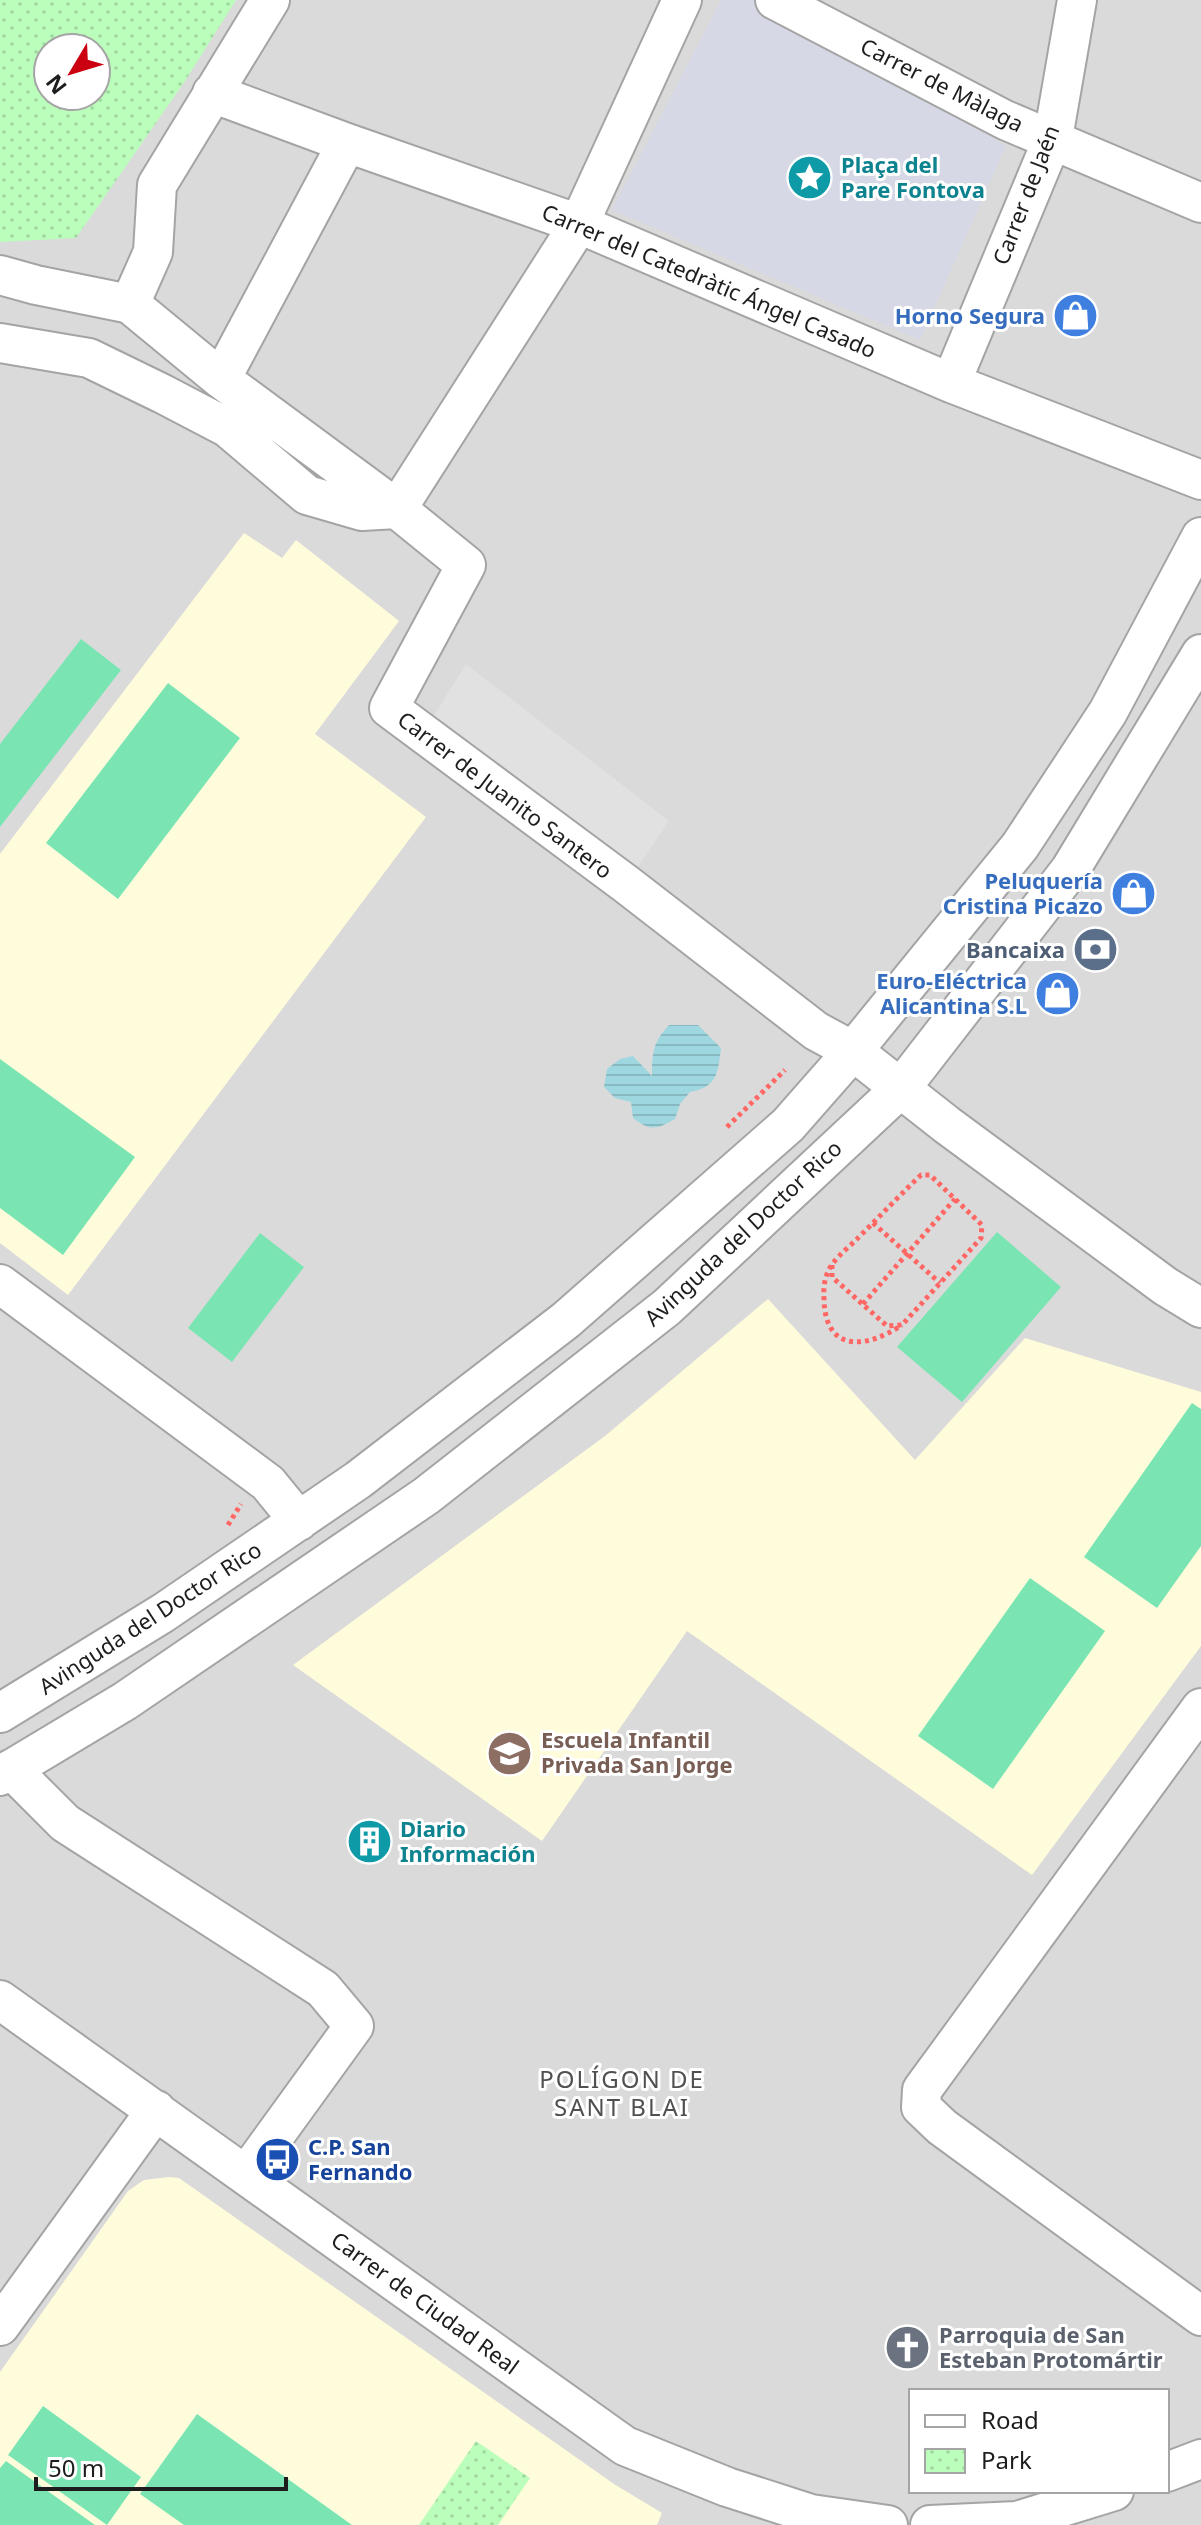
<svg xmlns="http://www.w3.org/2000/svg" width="1201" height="2525" viewBox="0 0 1201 2525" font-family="'Noto Sans',sans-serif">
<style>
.residential{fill:#dbdada;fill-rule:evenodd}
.education{fill:#fffcdc}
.park{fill:url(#park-dots);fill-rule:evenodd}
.pitch{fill:#7ae5b3}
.parking{fill:#e1e1e1}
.plaza{fill:#d6d8e5}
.water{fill:url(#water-rules)}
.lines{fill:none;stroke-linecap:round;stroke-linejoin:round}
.minor-casing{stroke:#a4a4a4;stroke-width:42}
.path{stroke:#ff6764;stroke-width:5;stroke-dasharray:4 4;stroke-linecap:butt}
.minor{stroke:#fff;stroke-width:38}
.labels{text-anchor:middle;stroke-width:6;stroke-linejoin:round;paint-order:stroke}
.street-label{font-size:22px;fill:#1d1d1d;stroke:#fff}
.culture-label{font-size:22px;font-weight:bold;fill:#0d838f;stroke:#fff;text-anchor:start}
.shop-label{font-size:22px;font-weight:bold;fill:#366cbe;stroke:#fff;text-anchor:end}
.service-label{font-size:22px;font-weight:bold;fill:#4e5e75;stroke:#fff;text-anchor:end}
.education-label{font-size:22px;font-weight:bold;fill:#785e54;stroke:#fff;text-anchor:start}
.transit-label{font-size:22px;font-weight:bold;fill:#164399;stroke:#fff;text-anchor:start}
.worship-label{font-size:22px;font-weight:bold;fill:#5b616d;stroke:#fff;text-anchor:start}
.neighbourhood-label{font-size:24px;letter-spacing:2px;fill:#505050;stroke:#fff}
</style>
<defs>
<pattern id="park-dots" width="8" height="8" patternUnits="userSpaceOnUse" patternTransform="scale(2)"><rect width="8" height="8" fill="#bbfdbb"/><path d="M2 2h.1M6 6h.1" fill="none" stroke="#a0d8a0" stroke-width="1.8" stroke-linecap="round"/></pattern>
<pattern id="water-rules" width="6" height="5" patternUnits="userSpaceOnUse" patternTransform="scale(2)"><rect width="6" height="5" fill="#9fd7e0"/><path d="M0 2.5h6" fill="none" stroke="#88b8c0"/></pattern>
</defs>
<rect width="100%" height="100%" fill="#efeae2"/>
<path class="residential" d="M0,0H1201V2525H0ZM48,48H96V96H48ZM911,2391H1167V2491H911Z"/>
<path class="education" d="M244,533L282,558L296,540L399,621L315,734L426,817L68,1295L0,1243V854Z
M768,1299L915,1460L1025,1338L1201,1392V1646L1032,1875L687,1631L542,1841L293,1665L605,1436Z
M169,2177L179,2178L614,2484L662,2513L657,2525H0V2372L128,2191L144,2180Z"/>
<path class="park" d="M0,0H236L185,81L76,238L0,242ZM48,48H96V96H48Z
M476,2441L530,2478L498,2525H419Z"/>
<path class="pitch" d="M81,639L121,670L0,827V744Z
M168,683L240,738L118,899L46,843Z
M0,1059L135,1157L63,1255L0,1208Z
M997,1232L1061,1287L962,1402L897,1347Z
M260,1233L304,1267L232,1362L188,1328Z
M1192,1403L1201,1409V1546L1157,1608L1084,1557Z
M1030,1578L1105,1631L993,1789L918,1736Z
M43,2406L141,2477L107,2525L8,2455Z
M197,2414L352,2525H184L140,2494Z
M6,2461L95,2525H0V2468Z"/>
<path class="parking" d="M466,664L669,821L626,884L423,733Z"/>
<path class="plaza" d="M721,0H753L1006,146L920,340L612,210Z"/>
<path class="water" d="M669,1025H698L721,1048C718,1072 718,1087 690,1092L680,1104L675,1119C657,1129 651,1132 633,1118L631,1102L615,1098L604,1087L607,1069L620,1059L633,1056L652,1076C652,1053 653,1042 669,1025Z"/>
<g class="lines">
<defs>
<path id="minor" d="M775,0L1005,120L1201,203
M212,93L347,143L579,224L951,383L1201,480
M0,275L36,285L130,304L221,379L397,509L466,565L389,708L626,884L816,1031L853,1051L947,1125L1165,1286L1201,1308
M130,304L153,252L157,185L270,0
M0,343L89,358L163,394L228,428L307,495L362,511L397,509L579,224L682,0
M221,379L347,143
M951,383L1053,138L1077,0
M0,1284L268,1483L299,1521
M1201,1708L922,2090L921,2107L942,2127L1201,2316
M0,1713L163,1613L358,1480L566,1320L788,1125L853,1051L1020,846L1108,712L1201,537
M11,1769L65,1823L323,1989L354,2026L246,2175
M0,1776L125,1701L426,1496L667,1307L901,1088L1070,870L1201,654
M0,2000L625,2446L727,2487L811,2514L888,2525
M0,2326L156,2110
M1167,2472L1201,2459
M930,2525L1017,2521L1114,2491"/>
</defs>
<use href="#minor" class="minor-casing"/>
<path class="path" d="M727,1127L785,1070
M873,1223L940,1283
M832,1265V1277L887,1326L902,1325L981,1238L982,1225L930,1175H921C900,1195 880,1216 859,1237C851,1245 840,1254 833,1263C825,1274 823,1286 824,1299C825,1353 866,1349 902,1325
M863,1304L955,1199
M228,1525L241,1504"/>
<use href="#minor" class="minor"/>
</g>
<defs>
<symbol id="sight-disc" viewBox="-11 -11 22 22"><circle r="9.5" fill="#0f9aa8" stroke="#fff"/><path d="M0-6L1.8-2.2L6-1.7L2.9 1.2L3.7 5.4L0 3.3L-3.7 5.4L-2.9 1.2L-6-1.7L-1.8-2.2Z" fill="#fff"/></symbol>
<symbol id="shop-disc" viewBox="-11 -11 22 22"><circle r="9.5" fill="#3f7fe0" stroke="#fff"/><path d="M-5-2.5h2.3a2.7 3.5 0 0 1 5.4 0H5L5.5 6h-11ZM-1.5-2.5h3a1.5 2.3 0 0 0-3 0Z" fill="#fff"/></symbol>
<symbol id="bank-disc" viewBox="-11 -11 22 22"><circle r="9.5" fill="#5c6f8a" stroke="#fff"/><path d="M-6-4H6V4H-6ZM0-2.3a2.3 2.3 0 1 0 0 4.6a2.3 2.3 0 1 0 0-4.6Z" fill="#fff"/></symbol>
<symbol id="school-disc" viewBox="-11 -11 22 22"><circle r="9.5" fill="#8d6e63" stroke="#fff"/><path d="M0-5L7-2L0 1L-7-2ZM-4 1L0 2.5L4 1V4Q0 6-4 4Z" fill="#fff"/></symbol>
<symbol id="building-disc" viewBox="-11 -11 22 22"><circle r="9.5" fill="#0f9aa8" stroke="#fff"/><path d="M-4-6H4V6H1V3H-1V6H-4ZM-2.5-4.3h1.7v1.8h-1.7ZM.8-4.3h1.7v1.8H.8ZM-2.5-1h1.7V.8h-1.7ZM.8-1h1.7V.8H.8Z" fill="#fff"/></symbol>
<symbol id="bus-disc" viewBox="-11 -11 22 22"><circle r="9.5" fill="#1a4fb4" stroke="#fff"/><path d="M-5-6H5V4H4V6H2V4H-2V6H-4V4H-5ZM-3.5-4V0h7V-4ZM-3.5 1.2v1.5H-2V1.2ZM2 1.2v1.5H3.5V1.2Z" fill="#fff"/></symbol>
<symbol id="church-disc" viewBox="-11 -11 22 22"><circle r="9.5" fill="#6b7280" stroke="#fff"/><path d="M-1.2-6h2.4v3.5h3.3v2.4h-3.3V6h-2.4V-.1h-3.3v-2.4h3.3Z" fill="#fff"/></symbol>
</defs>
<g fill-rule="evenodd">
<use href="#sight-disc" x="784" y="152" width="51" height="51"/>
<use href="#shop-disc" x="1050" y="290" width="51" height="51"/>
<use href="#shop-disc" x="1108" y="868" width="51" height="51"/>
<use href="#bank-disc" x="1070" y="924" width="51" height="51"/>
<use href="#shop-disc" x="1032" y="968" width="51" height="51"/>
<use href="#school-disc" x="484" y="1728" width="51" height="51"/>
<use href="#building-disc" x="344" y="1816" width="51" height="51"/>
<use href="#bus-disc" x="252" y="2134" width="51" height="51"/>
<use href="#church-disc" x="882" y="2322" width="51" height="51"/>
</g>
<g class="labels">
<g class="street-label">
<text transform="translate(942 85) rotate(27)" y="8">Carrer de Màlaga</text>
<text transform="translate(1026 195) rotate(-69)" y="8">Carrer de Jaén</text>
<text transform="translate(709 281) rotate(23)" y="8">Carrer del Catedràtic Ángel Casado</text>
<text transform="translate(505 795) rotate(37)" y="8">Carrer de Juanito Santero</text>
<text transform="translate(743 1233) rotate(-43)" y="8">Avinguda del Doctor Rico</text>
<text transform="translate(150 1618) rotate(-33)" y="8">Avinguda del Doctor Rico</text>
<text transform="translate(425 2303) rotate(36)" y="8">Carrer de Ciudad Real</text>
</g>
<g class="culture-label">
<text x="841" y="173">Plaça del<tspan x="841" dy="25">Pare Fontova</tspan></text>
<text x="400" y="1837">Diario<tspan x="400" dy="25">Información</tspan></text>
</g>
<g class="shop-label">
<text x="1045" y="324">Horno Segura</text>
<text x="1103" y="889">Peluquería<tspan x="1103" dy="25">Cristina Picazo</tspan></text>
<text x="1027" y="989">Euro-Eléctrica<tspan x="1027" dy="25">Alicantina S.L</tspan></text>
</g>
<g class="service-label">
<text x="1065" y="958">Bancaixa</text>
</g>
<g class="education-label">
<text x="541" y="1748">Escuela Infantil<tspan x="541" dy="25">Privada San Jorge</tspan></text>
</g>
<g class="transit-label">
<text x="308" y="2155">C.P. San<tspan x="308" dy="25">Fernando</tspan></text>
</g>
<g class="worship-label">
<text x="939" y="2343">Parroquia de San<tspan x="939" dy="25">Esteban Protomártir</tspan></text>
</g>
<g class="neighbourhood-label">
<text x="622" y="2088">POLÍGON DE<tspan x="622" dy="28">SANT BLAI</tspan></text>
</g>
</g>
<rect x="909" y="2389" width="260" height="104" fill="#ffffff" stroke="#a5a5a5" stroke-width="2"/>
<rect x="925" y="2415" width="40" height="12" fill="#ffffff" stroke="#a5a5a5" stroke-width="2"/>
<text x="981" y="2429" font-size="24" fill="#1d1d1d">Road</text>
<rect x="925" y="2449" width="40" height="24" fill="url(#park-dots)" stroke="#a5a5a5" stroke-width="2"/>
<text x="981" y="2469" font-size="24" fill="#1d1d1d">Park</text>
<g transform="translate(72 72) rotate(232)"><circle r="38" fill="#ffffff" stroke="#a5a5a5" stroke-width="2"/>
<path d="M0-6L14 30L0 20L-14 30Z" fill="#cb0010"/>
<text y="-12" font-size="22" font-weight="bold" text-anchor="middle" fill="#1d1d1d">N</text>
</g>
<path d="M36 2477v12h250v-12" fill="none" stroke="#1d1d1d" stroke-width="4"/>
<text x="48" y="2477" font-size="24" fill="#1d1d1d" stroke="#ffffff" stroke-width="6" paint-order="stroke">50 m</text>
</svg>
